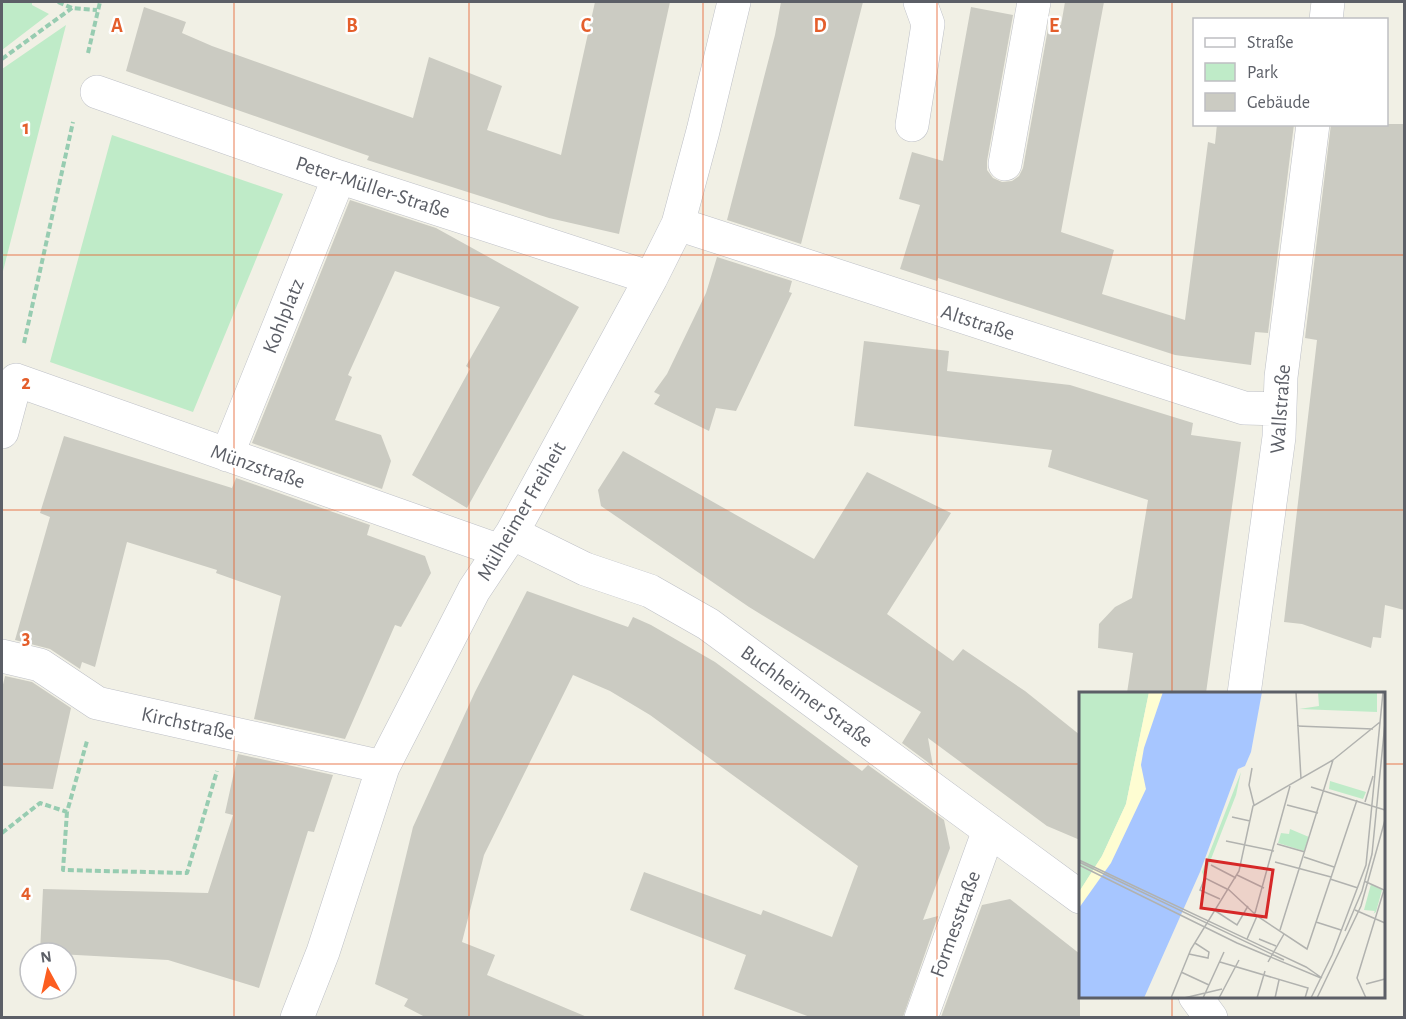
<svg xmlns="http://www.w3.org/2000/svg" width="1406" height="1019" viewBox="0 0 1406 1019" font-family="'Alegreya Sans',sans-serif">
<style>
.green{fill:#bfebc8}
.building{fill:#cbcbc2}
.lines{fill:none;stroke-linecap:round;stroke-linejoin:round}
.minor-casing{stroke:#bec0c7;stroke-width:34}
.path{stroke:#97ccb1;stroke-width:4;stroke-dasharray:6 3;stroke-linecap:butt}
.minor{stroke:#fff;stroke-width:33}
.grid{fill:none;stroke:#e45e2b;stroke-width:1.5;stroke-opacity:0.55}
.labels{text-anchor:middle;stroke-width:5;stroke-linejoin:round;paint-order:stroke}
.street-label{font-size:21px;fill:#5c5f67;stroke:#fff}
.inset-road{fill:none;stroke:#b1b2af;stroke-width:1.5}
.view{fill:#d62828;fill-opacity:0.15;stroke:#d62828;stroke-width:3}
.inset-edge{fill:none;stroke:#5c5f67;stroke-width:3}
.grid-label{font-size:20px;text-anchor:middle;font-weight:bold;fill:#e45e2b;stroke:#fff;stroke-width:5;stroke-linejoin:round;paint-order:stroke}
</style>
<rect width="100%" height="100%" fill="#f1f0e5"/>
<path class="green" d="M2,2H32V5L49,14L2,50Z
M66,25L2,275V69Z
M112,135L283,194L193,412L50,362Z"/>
<path class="building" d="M595,2H670L619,234L549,218L367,160L369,156L126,71L144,7L186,22L182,33L212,46L413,118L429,57L502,86L487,130L561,155Z
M781,2H863L801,244L727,220L775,35Z
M1065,2H1104L1061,232L1114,250L1102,294L1185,320L1208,142L1215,144L1217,124H1294L1268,333L1255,332L1251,365L1175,355L938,278L937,281L900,269L920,205L899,199L912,152L943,161L971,7L1013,15L987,161V170L993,178L1002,182L1012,181L1019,176L1023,168L1049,23L1061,25Z
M1331,124H1404V610L1385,605L1381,638L1373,637L1371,648L1302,624L1284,622L1317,340L1305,338Z
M350,200L436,228L579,307L467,508L412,475L470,369L466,366L500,307L395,271L348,375L352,377L335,420L381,435L391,461L382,489L252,443Z
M717,257L792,281L789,292L792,293L736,411L716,408L709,431L654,404L660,395L654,392L667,374L706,293Z
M864,341L949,351L947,371L1070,385L1193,423L1191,435L1241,442L1206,693H1127L1133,653L1098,648L1099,624L1115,607L1132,598L1148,500L1048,467L1052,450L854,426Z
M64,436L232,488L236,478L370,525L367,535L425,556L431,573L401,627L395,625L345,739L254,719L281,596L216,573L217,570L127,542L95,667L82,662L80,669L50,649L15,640L50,517L40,513Z
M623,451L814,559L867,472L951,513L887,614L953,661L963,649L1025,691L1080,735V840L1047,826L928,738L933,766L902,743L921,712L749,607L601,506L598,490Z
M527,591L628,627L633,617L651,625L715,662L862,771L868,765L944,820L950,848L923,920L938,916L903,1017H810L734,989L746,955L630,910L644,872L761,915L763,910L832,937L858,866L650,715L610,691L573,675L484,855L462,942L495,955L487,975L587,1017H425L404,1006L408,999L375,984L413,827L475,692Z
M5,676L32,682L71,708L53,789L2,786V689Z
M238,754L333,775L314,832L308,831L259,988L168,960L40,953L43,889L208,893L233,815L225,813Z
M1010,899L1080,954V1017H941L982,905Z"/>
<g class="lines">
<defs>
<path id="minor" d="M1326,20L1328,2
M97,92L339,177L651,278
M912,125L928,24L920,2
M1005,164L1034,2
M678,224L1244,408L1280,409
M2,432L16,380L500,551
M227,455L339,177
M512,533L585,569L650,591L708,624L1080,897
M2,656L40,665L97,703L383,767
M1244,694L1279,437L1281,377L1313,124
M1195,996L1211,1018
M297,1018L323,952L383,767L474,590L512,533L651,278L678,224L703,131L734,2
M921,1018L989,830"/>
</defs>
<use href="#minor" class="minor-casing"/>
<path class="path" d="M58,2L72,8L97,10
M88,53L100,2
M2,59L72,8
M24,343L73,122
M67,812L63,870L187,873L217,771
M2,833L40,803L67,812L87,741"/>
<use href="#minor" class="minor"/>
</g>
<path class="grid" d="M234,2V1018M469,2V1018M703,2V1018M937,2V1018M1172,2V694M2,255H1404M2,510H1404M2,764H1080M1384,764H1404M1172,996V1018"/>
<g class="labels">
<g class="street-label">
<text transform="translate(373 187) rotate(18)" y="7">Peter-Müller-Straße</text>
<text transform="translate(283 316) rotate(-68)" y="7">Kohlplatz</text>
<text transform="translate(978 322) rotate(18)" y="7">Altstraße</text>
<text transform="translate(1280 409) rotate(-86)" y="7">Wallstraße</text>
<text transform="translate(258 466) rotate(19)" y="7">Münzstraße</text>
<text transform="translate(521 511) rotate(-60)" y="7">Mülheimer Freiheit</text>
<text transform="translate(807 696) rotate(36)" y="7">Buchheimer Straße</text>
<text transform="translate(188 723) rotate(12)" y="7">Kirchstraße</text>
<text transform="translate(955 924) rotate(-70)" y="7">Formesstraße</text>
</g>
</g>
<g transform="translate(1079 692)">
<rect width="306" height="306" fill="#f1f0e5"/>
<path d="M0,0H70L47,112L23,164L0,200ZM239,0H298V20L220,17L240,14ZM162,80L157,103L125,185L123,180ZM251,89L287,100L284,107L250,97ZM211,137L230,145L225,159L199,151L202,141L210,142ZM292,192L303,198L297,220L294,222L295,221L298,212L296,219L285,218Z" fill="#bfebc8"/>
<path d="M70,0H84L65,56L62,73L67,97L32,171L0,216V200L23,164L47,112Z" fill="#fefdd2"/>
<path d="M84,0H183L172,60L166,74L159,77L121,180L65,306H0V216L32,171L67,97L62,73L65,56Z" fill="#a7c6ff"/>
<path class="inset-road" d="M217,0L222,87M218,34L294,37M173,76L170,93L175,113M232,95L306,118M286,110L294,84M208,113L239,121M153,125L171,129M147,149L195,159M198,152L226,160M225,165L255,175M0,168L227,275L243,286M0,170L205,268M196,170L252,185M0,173L158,251L242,286M132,173L157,186M158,183L185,196M251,187L279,196M285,189L305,198L278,286L287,306M149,197L178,224L228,257L278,108M141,207L121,198L126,186L148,197M135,218L158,233L169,214M276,218L306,231M176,221L211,94M237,230L262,238M201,238L254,68M266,239L283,199L293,162L306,31M168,247L178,224M180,247L197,254M110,262L129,266L130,260L116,251M141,270L229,296L226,306M189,270L205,242M102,280L130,293M287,292L306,287M92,306L112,257L160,179L174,114L254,68L301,30M105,306L143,297M124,306L145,260M140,306L160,268M178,306L186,279M196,306L200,288M232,306L253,263L287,173L304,0M238,306L282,214L306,128"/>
<path class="view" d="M128,168L194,178L187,225L122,216Z"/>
<rect width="306" height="306" class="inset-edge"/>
</g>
<g class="grid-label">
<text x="117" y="32">A</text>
<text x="352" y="32">B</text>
<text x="586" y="32">C</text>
<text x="820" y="32">D</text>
<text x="1054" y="32">E</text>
<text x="26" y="134">1</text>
<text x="26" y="389">2</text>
<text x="26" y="644">3</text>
<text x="26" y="898">4</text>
</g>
<rect width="1406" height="1019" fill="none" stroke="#5c5f67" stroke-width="6"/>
<rect x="1193" y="18" width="195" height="108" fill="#ffffff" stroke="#bebfc2" stroke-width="1.5"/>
<rect x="1205" y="38" width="30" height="9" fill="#ffffff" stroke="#bebfc2" stroke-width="1.5"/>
<text x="1247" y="48" font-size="18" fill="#5c5f67">Straße</text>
<rect x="1205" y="63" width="30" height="18" fill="#bfebc8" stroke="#bebfc2" stroke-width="1.5"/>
<text x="1247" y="78" font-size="18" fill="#5c5f67">Park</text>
<rect x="1205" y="93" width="30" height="18" fill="#cbcbc2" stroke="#bebfc2" stroke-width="1.5"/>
<text x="1247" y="108" font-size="18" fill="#5c5f67">Gebäude</text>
<g transform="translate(48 971) rotate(352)"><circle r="28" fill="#ffffff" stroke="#bebfc2" stroke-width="1.5"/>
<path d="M0-4.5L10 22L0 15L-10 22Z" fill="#fc5e20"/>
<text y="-9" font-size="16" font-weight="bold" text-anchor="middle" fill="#5c5f67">N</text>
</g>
</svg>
